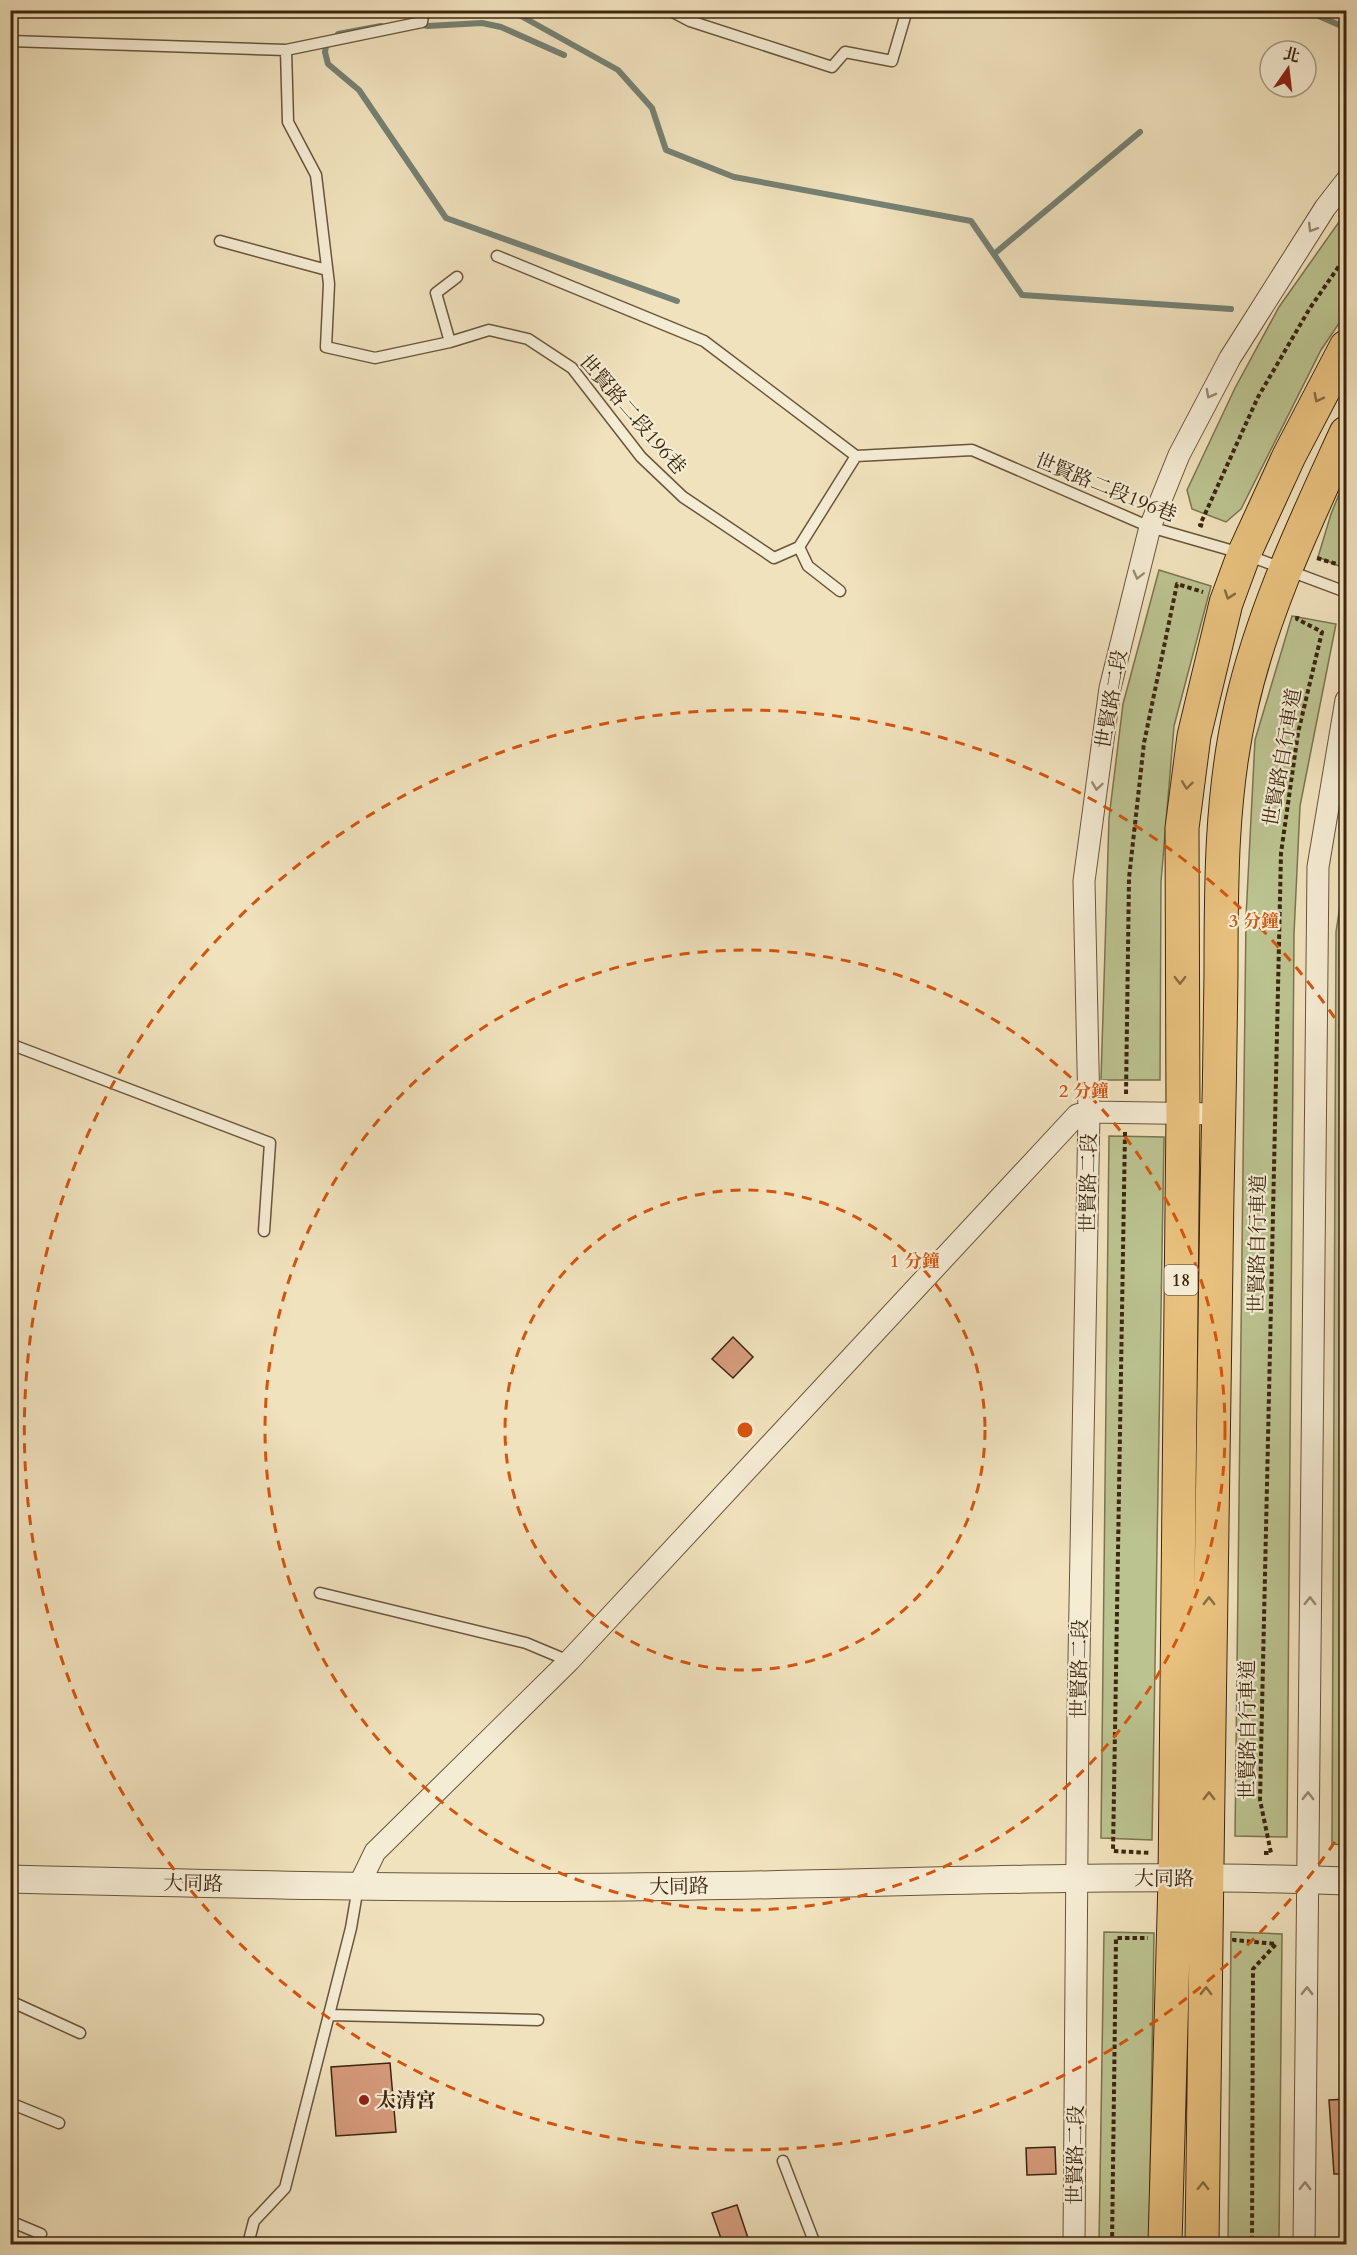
<svg xmlns="http://www.w3.org/2000/svg" width="1357" height="2255" viewBox="0 0 1357 2255" font-family="Cardo,'Noto Serif TC',serif">
<style>
.green{fill:#bbc390;stroke:#7c744f;stroke-width:1.5}
.lines{fill:none;stroke-linecap:round;stroke-linejoin:round}
.stream{stroke:#758173;stroke-width:6}
.building{fill:#d69c7d;stroke:#3d260e;stroke-width:1.5}
.service-casing{stroke:#6a553a;stroke-width:13}
.minor-casing{stroke:#6a553a;stroke-width:23}
.tertiary-casing{stroke:#6a553a;stroke-width:29}
.primary-casing{stroke:#3d260e;stroke-width:35}
.path{stroke:#3d260e;stroke-width:4;stroke-dasharray:4.5 3;stroke-linecap:butt}
.service{stroke:#f5ecd4;stroke-width:10}
.minor{stroke:#f5ecd4;stroke-width:21}
.tertiary{stroke:#f5ecd4;stroke-width:27}
.primary{stroke:#e8c17e;stroke-width:33}
.oneway{stroke:#998971}
.oneway2{stroke:#8a6c40}
.ring{fill:none;stroke:#d7540c;stroke-width:3;stroke-dasharray:10 8}
.poi-dot{fill:#8f2418;stroke:#f5ecd4;stroke-width:2}
.labels{text-anchor:middle;stroke-width:4.5;stroke-linejoin:round;paint-order:stroke}
.shield{fill:#f5ecd4;stroke:#746149;stroke-width:1.5}
.shield-label{font-size:18px;font-weight:bold;fill:#3d260e}
.street-label{font-size:20px;fill:#3d260e;stroke:#f5ecd4}
.poi-label{font-size:20px;font-weight:bold;fill:#3d260e;stroke:#f5ecd4;text-anchor:start}
.centre{fill:#d7540c;stroke:#f5ecd4;stroke-width:3}
.ring-label{font-size:18px;text-anchor:middle;font-weight:bold;fill:#d7540c;stroke:#f5ecd4;stroke-width:4.5;stroke-linejoin:round;paint-order:stroke}
</style>
<rect width="100%" height="100%" fill="#f0e2bd"/>
<filter id="stains"><feTurbulence type="fractalNoise" baseFrequency=".00333" numOctaves="4"/><feColorMatrix values="0 0 0 0 .2 0 0 0 0 .09 0 0 0 0 .02 0 0 0 .5 -.17"/></filter>
<radialGradient id="worn" r=".72"><stop offset=".6" stop-color="#630" stop-opacity="0"/><stop offset="1" stop-color="#630" stop-opacity=".3"/></radialGradient>
<path class="green" d="M1346,212V313L1321,350L1241,509L1226,522L1192,509L1187,490L1235,388L1279,307Z
M1346,477V569L1318,557L1331,514Z
M1159,570L1211,586L1174,726L1161,882L1160,1080H1101L1109,818L1123,704Z
M1292,616L1336,624L1300,806L1294,934L1287,1837L1235,1836L1246,917L1255,740Z
M1346,865V1845L1332,1844L1336,932Z
M1109,1136L1164,1137L1152,1840L1101,1838Z
M1104,1932L1154,1933L1149,2244H1099Z
M1231,1932L1282,1934L1279,2244H1228Z"/>
<g class="lines">
<path class="stream" d="M52,10L268,15L296,10
M502,10L521,16
M517,10L521,16L618,70L652,108L666,150L734,177L971,221L1022,295L1231,309
M1305,10L1346,28
M420,24L428,26L482,23L501,27L564,55
M338,34L381,26
M327,41L325,52L328,64L359,90L446,218L677,301
M994,254L1140,132"/>
</g>
<path class="building" d="M733,1337L753,1357L733,1378L712,1359Z
M390,2063L396,2132L336,2136L331,2067Z
M1347,2099V2174H1334L1329,2100Z
M1055,2147L1056,2174L1027,2175L1026,2148Z
M737,2205L750,2244H723L712,2213Z"/>
<g class="lines">
<defs>
<path id="service" d="M669,10L690,21L832,67L845,52L892,61L907,10
M10,41L286,50L422,22L424,10
M286,50L288,122L316,175L329,284L326,347L375,358L450,342L489,330L528,339L572,368L641,457L683,497L774,558L799,547L856,456L972,450L1150,527L1244,554L1346,592
M220,241L327,270
M497,256L704,341L856,456
M450,342L436,293L457,277
M799,547L808,566L840,591
M10,1044L270,1143L264,1231
M320,1593L526,1643L569,1661
M10,2001L80,2033
M329,2015L538,2020
M10,2103L59,2123
M783,2161L815,2244
M10,2221L41,2234
M248,2244L254,2221L285,2188L351,1928L358,1887"/>
<path id="minor" d="M358,1887L375,1852L569,1661L1077,1115L1089,1112L1219,1114
M1074,2244L1078,1714L1089,1112L1084,881L1110,688L1150,527L1179,455L1230,358L1325,208L1346,181
M1304,2244L1318,867L1346,700"/>
<path id="tertiary" d="M10,1879C216,1884 422,1889 628,1887C868,1885 1107,1872 1346,1881"/>
<path id="primary" d="M1165,2244L1175,1879L1183,1113L1182,828L1194,736L1226,603L1244,554L1289,456L1346,347
M1202,2244C1208,1894 1209,1544 1217,1194C1219,1120 1220,1047 1221,973C1221,883 1221,795 1241,707C1263,610 1305,523 1346,433"/>
</defs>
<use href="#service" class="service-casing"/>
<use href="#minor" class="minor-casing"/>
<use href="#tertiary" class="tertiary-casing"/>
<use href="#primary" class="primary-casing"/>
<path class="path" d="M1203,526L1200,525L1258,397L1310,308L1346,256
M1317,558L1346,567
M1126,1094L1129,878L1144,743L1177,584L1203,592
M1125,1132L1113,1851L1151,1853
M1264,1853H1271L1260,1800L1281,853L1298,733L1322,632L1297,619L1298,614
M1234,1938V1940L1276,1944L1253,1969L1252,2244
M1112,2244L1116,1938H1148"/>
<use href="#service" class="service"/>
<use href="#minor" class="minor"/>
<use href="#tertiary" class="tertiary"/>
<use href="#primary" class="primary"/>
</g>
<defs><path id="oneway-chevron" d="M-2-3.5L2.5 0L-2 3.5" fill="none" stroke-width="1.6" stroke-linecap="round" stroke-linejoin="round" transform="scale(1.5)"/></defs>
<g class="oneway">
<use href="#oneway-chevron" transform="translate(1312 228) rotate(122)"/>
<use href="#oneway-chevron" transform="translate(1210 394) rotate(118)"/>
<use href="#oneway-chevron" transform="translate(1138 575) rotate(104)"/>
<use href="#oneway-chevron" transform="translate(1097 786) rotate(98)"/>
<use href="#oneway-chevron" transform="translate(1310 1601) rotate(-89)"/>
<use href="#oneway-chevron" transform="translate(1308 1796) rotate(-89)"/>
<use href="#oneway-chevron" transform="translate(1307 1991) rotate(-89)"/>
<use href="#oneway-chevron" transform="translate(1305 2186) rotate(-89)"/>
</g>
<g class="oneway2">
<use href="#oneway-chevron" transform="translate(1318 398) rotate(117)"/>
<use href="#oneway-chevron" transform="translate(1229 595) rotate(109)"/>
<use href="#oneway-chevron" transform="translate(1187 785) rotate(97)"/>
<use href="#oneway-chevron" transform="translate(1180 980) rotate(90)"/>
<use href="#oneway-chevron" transform="translate(1209 1601) rotate(-90)"/>
<use href="#oneway-chevron" transform="translate(1209 1796) rotate(-90)"/>
<use href="#oneway-chevron" transform="translate(1206 1991) rotate(-89)"/>
<use href="#oneway-chevron" transform="translate(1203 2186) rotate(-89)"/>
</g>
<g class="ring">
<circle cx="745" cy="1430" r="240"/>
<circle cx="745" cy="1430" r="480"/>
<path d="M1345 1827A720 720 0 1 1 1345 1033"/>
</g>
<circle class="poi-dot" cx="364" cy="2100" r="6"/>
<g class="labels">
<rect class="shield" x="1164.5" y="1265" width="33" height="30" rx="4.5"/>
<g class="shield-label">
<text x="1181" y="1286">18</text>
</g>
<g class="street-label">
<text transform="translate(633 414) rotate(49)" y="7">世賢路二段196巷</text>
<text transform="translate(1106 487) rotate(22)" y="7">世賢路二段196巷</text>
<text transform="translate(1111 699) rotate(-80)" y="7">世賢路二段</text>
<text transform="translate(1282 757) rotate(-80)" y="7">世賢路自行車道</text>
<text transform="translate(1088 1183) rotate(-89)" y="7">世賢路二段</text>
<text transform="translate(1257 1244) rotate(-89)" y="7">世賢路自行車道</text>
<text transform="translate(1079 1669) rotate(-89)" y="7">世賢路二段</text>
<text transform="translate(1247 1730) rotate(-90)" y="7">世賢路自行車道</text>
<text x="1164" y="1885">大同路</text>
<text transform="translate(193 1883) rotate(1)" y="7">大同路</text>
<text transform="translate(679 1886) rotate(-1)" y="7">大同路</text>
<text transform="translate(1075 2155) rotate(-89)" y="7">世賢路二段</text>
</g>
<g class="poi-label">
<text x="376" y="2107">太清宮</text>
</g>
</g>
<circle cx="745" cy="1430" r="9" class="centre"/>
<g class="ring-label">
<text x="1254" y="927">3 分鐘</text>
<text x="1084" y="1097">2 分鐘</text>
<text x="915" y="1267">1 分鐘</text>
</g>
<rect width="1357" height="2255" fill="none" stroke="#f0e2bd" stroke-width="36"/>
<rect x="12" y="12" width="1333" height="2231" fill="none" stroke="#3d260e" stroke-width="3"/>
<rect x="18" y="18" width="1321" height="2219" fill="none" stroke="#3d260e" stroke-width="1.5"/>
<g transform="translate(1288 69) rotate(14)"><circle r="28" fill="#f5ecd4" stroke="#ab9d85" stroke-width="1.5"/>
<path d="M0-4.5L10 22L0 15L-10 22Z" fill="#8f2418"/>
<text y="-9" font-size="16" font-weight="bold" text-anchor="middle" fill="#3d260e">北</text>
</g>
<rect width="100%" height="100%" filter="url(#stains)"/>
<rect width="100%" height="100%" fill="url(#worn)"/>
</svg>
